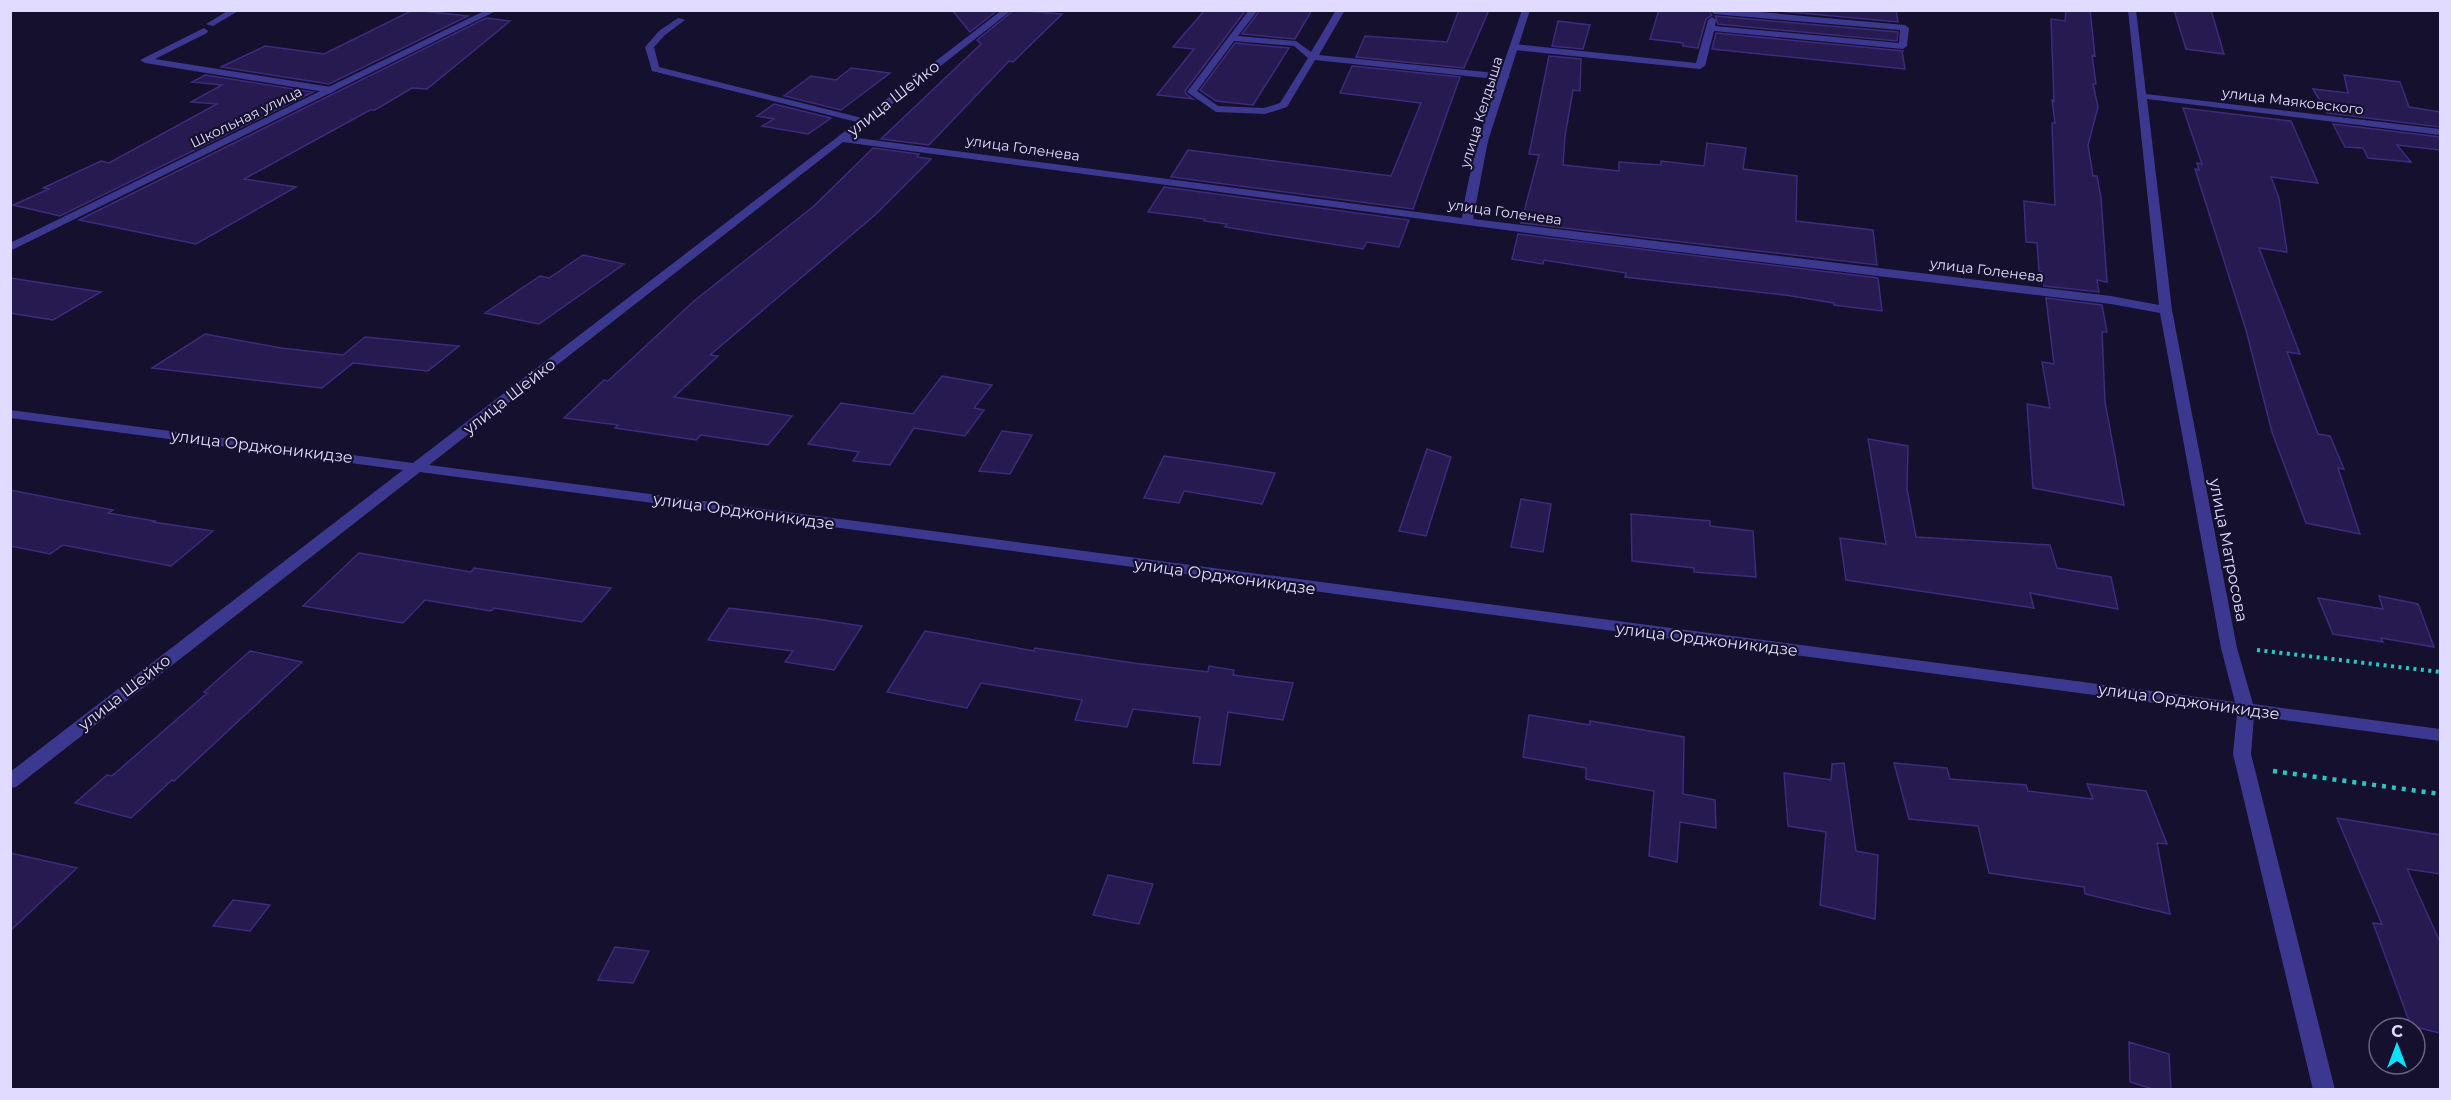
<svg xmlns="http://www.w3.org/2000/svg" width="2451" height="1100" viewBox="0 0 2451 1100" font-family="Montserrat,sans-serif">
<style>
.building{fill:#261a50;stroke:#3d2b7d;stroke-width:1.5}
.lines{fill:none;stroke-linecap:round;stroke-linejoin:round}
.path-far1{stroke:#28c7c1;stroke-width:4;stroke-dasharray:3 4.5;stroke-linecap:butt}
.path{stroke:#28c7c1;stroke-width:4.5;stroke-dasharray:4 6;stroke-linecap:butt}
.service{fill:#3d388f;fill-rule:evenodd}
.minor{fill:#3d388f;fill-rule:evenodd}
.tertiary{fill:#3d388f;fill-rule:evenodd}
.labels{text-anchor:middle;stroke-width:4.5;stroke-linejoin:round;paint-order:stroke}
.far-street-label{font-size:14px;fill:#e1dcff;stroke:#15102d}
.street-label{font-size:16px;fill:#e1dcff;stroke:#15102d}
</style>
<rect width="100%" height="100%" fill="#15102d"/>
<path class="building" d="M413,10L468,16L329,84L221,67L265,46L324,54Z
M952,10H998L970,32Z
M1014,10L1062,14L1013,62L1009,61L929,145L881,139L981,44L977,40Z
M1205,10H1246L1185,91L1186,94L1193,99L1157,95L1194,49L1173,47Z
M1260,10H1312L1295,39L1242,34Z
M1459,10H1489L1464,68L1356,57L1365,36L1447,42Z
M1659,10H1708L1712,15L1706,19L1698,48L1683,46V43L1650,39Z
M1768,10H1896L1898,22Z
M2066,10H2090L2095,56L2092,55L2096,84H2093L2098,107L2088,145L2093,176H2097L2101,198L2107,282L2097,280L2099,292L2044,286L2042,272L2039,271L2037,243L2026,242L2024,201L2055,205L2052,123H2055L2052,100L2054,101L2051,19L2065,21Z
M2174,10H2211L2224,54L2186,49Z
M1715,16L1898,32L1897,41L1718,24Z
M486,18L510,21L427,89L412,88L375,110H370L244,179L296,187L196,244L79,220Z
M1558,21L1590,25L1583,49L1552,46Z
M1716,33L1904,51H1902L1905,69L1712,49Z
M1235,43L1289,48L1253,105L1216,101L1200,90Z
M1549,56L1581,59L1580,91L1573,90L1565,136L1563,165L1619,171V162L1661,165V161L1704,166L1707,143L1746,148L1743,169L1797,176L1796,221L1873,230L1877,265L1521,223L1539,155L1529,154Z
M1352,66L1460,77L1413,209L1171,177L1188,150L1391,176L1421,103L1340,93Z
M851,68L890,73L841,110L784,96L811,76L836,80Z
M205,75L313,92L60,216L13,205L49,189L43,188L101,161L109,163L217,104L191,102L222,85L192,82Z
M2344,75L2400,82L2409,107L2440,112V127L2327,113L2313,89L2348,93Z
M774,104L831,118L808,134L762,126L774,119L757,116Z
M2183,108L2291,121L2318,183L2271,177L2279,198L2287,252L2259,248L2300,354L2287,352L2318,434L2330,436L2344,469L2338,468L2360,534L2306,523L2272,432L2246,330L2195,169L2199,170L2197,163L2202,164Z
M2333,124L2440,137V150L2397,145L2411,162L2368,158L2363,148L2345,147Z
M873,148L919,154L917,157L931,159L875,215L710,355L718,356L674,397L792,416L768,445L701,435L696,440L615,428L618,425L564,418L604,380L608,381L694,301L814,206Z
M1164,187L1409,220L1399,247L1367,242L1363,249L1225,227L1227,224L1204,221L1205,219L1148,212Z
M1518,234L1878,278L1882,311L1834,305V303L1785,295L1625,277L1626,273L1544,260L1543,264L1512,259Z
M583,255L624,264L539,324L485,313L540,276L549,278Z
M10,278L101,292L53,320L10,313Z
M2046,298L2102,305L2107,332H2102L2105,402L2124,505L2033,488L2027,404L2050,408L2042,362L2054,364Z
M205,334L281,348L343,355L365,337L459,346L428,371L353,363L322,388L152,368Z
M942,376L992,385L974,408L984,410L965,436L914,428L890,465L853,461L859,452L808,444L841,403L913,414Z
M1002,431L1032,435L1010,474L979,471Z
M1868,439L1908,446L1907,489L1916,537L2050,545L2057,568L2111,577L2118,609L2030,593L2034,608L1846,580L1840,538L1886,544Z
M1427,449L1451,457L1426,536L1399,531Z
M1164,456L1226,465L1275,473L1262,504L1184,491L1179,503L1144,498Z
M10,490L113,510L108,513L155,521L153,522L213,531L171,566L63,545L50,554L10,546Z
M1521,499L1551,504L1543,552L1511,547Z
M1631,514L1710,521V526L1753,531L1756,577L1694,572V568L1632,561Z
M359,553L471,572L474,568L611,588L582,622L494,608L491,611L425,600L403,623L303,606Z
M2379,596L2418,604L2434,647L2381,638L2383,642L2333,634L2318,598L2383,609Z
M729,608L817,619L862,626L834,670L785,662L793,651L708,640Z
M925,631L1034,651L1035,648L1133,663L1208,672L1209,666L1234,670L1233,675L1293,683L1283,720L1228,712L1220,765L1193,763L1200,717L1133,709L1127,727L1075,720L1082,700L981,683L967,708L887,692Z
M250,651L302,662L174,781L172,780L131,818L75,803L107,775L112,776L207,693L204,692Z
M1529,715L1590,725V721L1684,737L1683,794L1715,800L1716,828L1680,822L1677,862L1649,856L1654,791L1586,779V768L1523,757Z
M1844,763L1856,851L1878,855L1875,919L1820,905L1826,832L1788,826L1784,773L1831,780L1832,764Z
M1894,763L1947,768L1950,779L2026,785L2028,791L2093,799L2087,784L2146,791L2167,844L2157,843L2170,914L2085,894L2084,887L1989,873L1978,826L1909,819Z
M2337,818L2440,835V874L2407,869L2440,942V1033L2411,1026L2373,923L2382,924Z
M10,853L77,868L10,931Z
M1108,875L1153,884L1139,924L1093,915Z
M233,900L270,905L250,931L213,926Z
M615,947L649,951L633,983L598,980Z
M2129,1042L2169,1054L2171,1089H2153L2130,1082Z"/>
<g class="lines">
<path class="path-far1" d="M2257,650L2440,672"/>
<path class="path" d="M2273,771L2440,794"/>
<path class="service" d="M229,10H240L213,26L206,24Z
M1249,10H1258L1238,36L1296,41L1311,52L1336,10H1345L1319,55L1505,74L1510,77L1505,80L1315,60L1287,107L1265,114L1216,112L1187,92ZM1234,41L1294,46L1308,58L1280,103L1264,108L1218,106L1197,91Z
M1710,10H1737L1905,25L1909,28L1907,46L1903,49L1714,31L1705,66L1700,69L1515,50L1511,47L1515,44L1696,63L1708,20L1712,17L1716,20L1715,26L1899,43L1900,30L1714,14Z
M204,28L208,31L207,33L155,59L331,87L336,90L331,93L145,63L140,60Z"/>
<path class="minor" d="M1002,10H1012L850,137L1462,218C1472,146 1499,79 1522,10H1530L1488,141L1473,219L2111,296L2159,305L2128,10H2136L2146,94L2440,129V135L2147,99L2172,310L2237,648L2253,704L2440,729V741L2254,716L2251,754L2335,1090H2313L2233,754L2237,714L420,472L16,787L10,788V772L403,470L10,418V410L413,463L857,122L652,71L645,47L659,31L678,18L685,20L665,35L654,47L659,67L862,118ZM843,142L1588,241L2111,304L2160,313L2221,648L2235,702L429,465Z"/>
<path class="tertiary" d="M486,10H498L10,251V243Z"/>
</g>
<g class="labels">
<g class="far-street-label">
<text transform="translate(2293 101) rotate(7)" y="5">улица Маяковского</text>
<text transform="translate(1481 112) rotate(-73)" y="5">улица Келдыша</text>
<text transform="translate(246 117) rotate(-26)" y="5">Школьная улица</text>
<text transform="translate(1023 148) rotate(8)" y="5">улица Голенева</text>
<text transform="translate(1505 212) rotate(8)" y="5">улица Голенева</text>
<text transform="translate(1987 270) rotate(7)" y="5">улица Голенева</text>
</g>
<g class="street-label">
<text transform="translate(893 98) rotate(-38)" y="6">улица Шейко</text>
<text transform="translate(509 396) rotate(-38)" y="6">улица Шейко</text>
<text transform="translate(262 446) rotate(7)" y="6">улица Орджоникидзе</text>
<text transform="translate(744 511) rotate(8)" y="6">улица Орджоникидзе</text>
<text transform="translate(2229 550) rotate(79)" y="6">улица Матросова</text>
<text transform="translate(1225 576) rotate(8)" y="6">улица Орджоникидзе</text>
<text transform="translate(1707 639) rotate(7)" y="6">улица Орджоникидзе</text>
<text transform="translate(124 692) rotate(-38)" y="6">улица Шейко</text>
<text transform="translate(2189 701) rotate(8)" y="6">улица Орджоникидзе</text>
</g>
</g>
<rect width="2451" height="1100" fill="none" stroke="#e1dcff" stroke-width="24"/>
<g transform="translate(2397 1046)"><circle r="28" fill="#15102d" stroke="#676281" stroke-width="1.5"/>
<path d="M0-4.5L10 22L0 15L-10 22Z" fill="#08e1ff"/>
<text y="-9" font-size="16" font-weight="bold" text-anchor="middle" fill="#e1dcff">С</text>
</g>
</svg>
